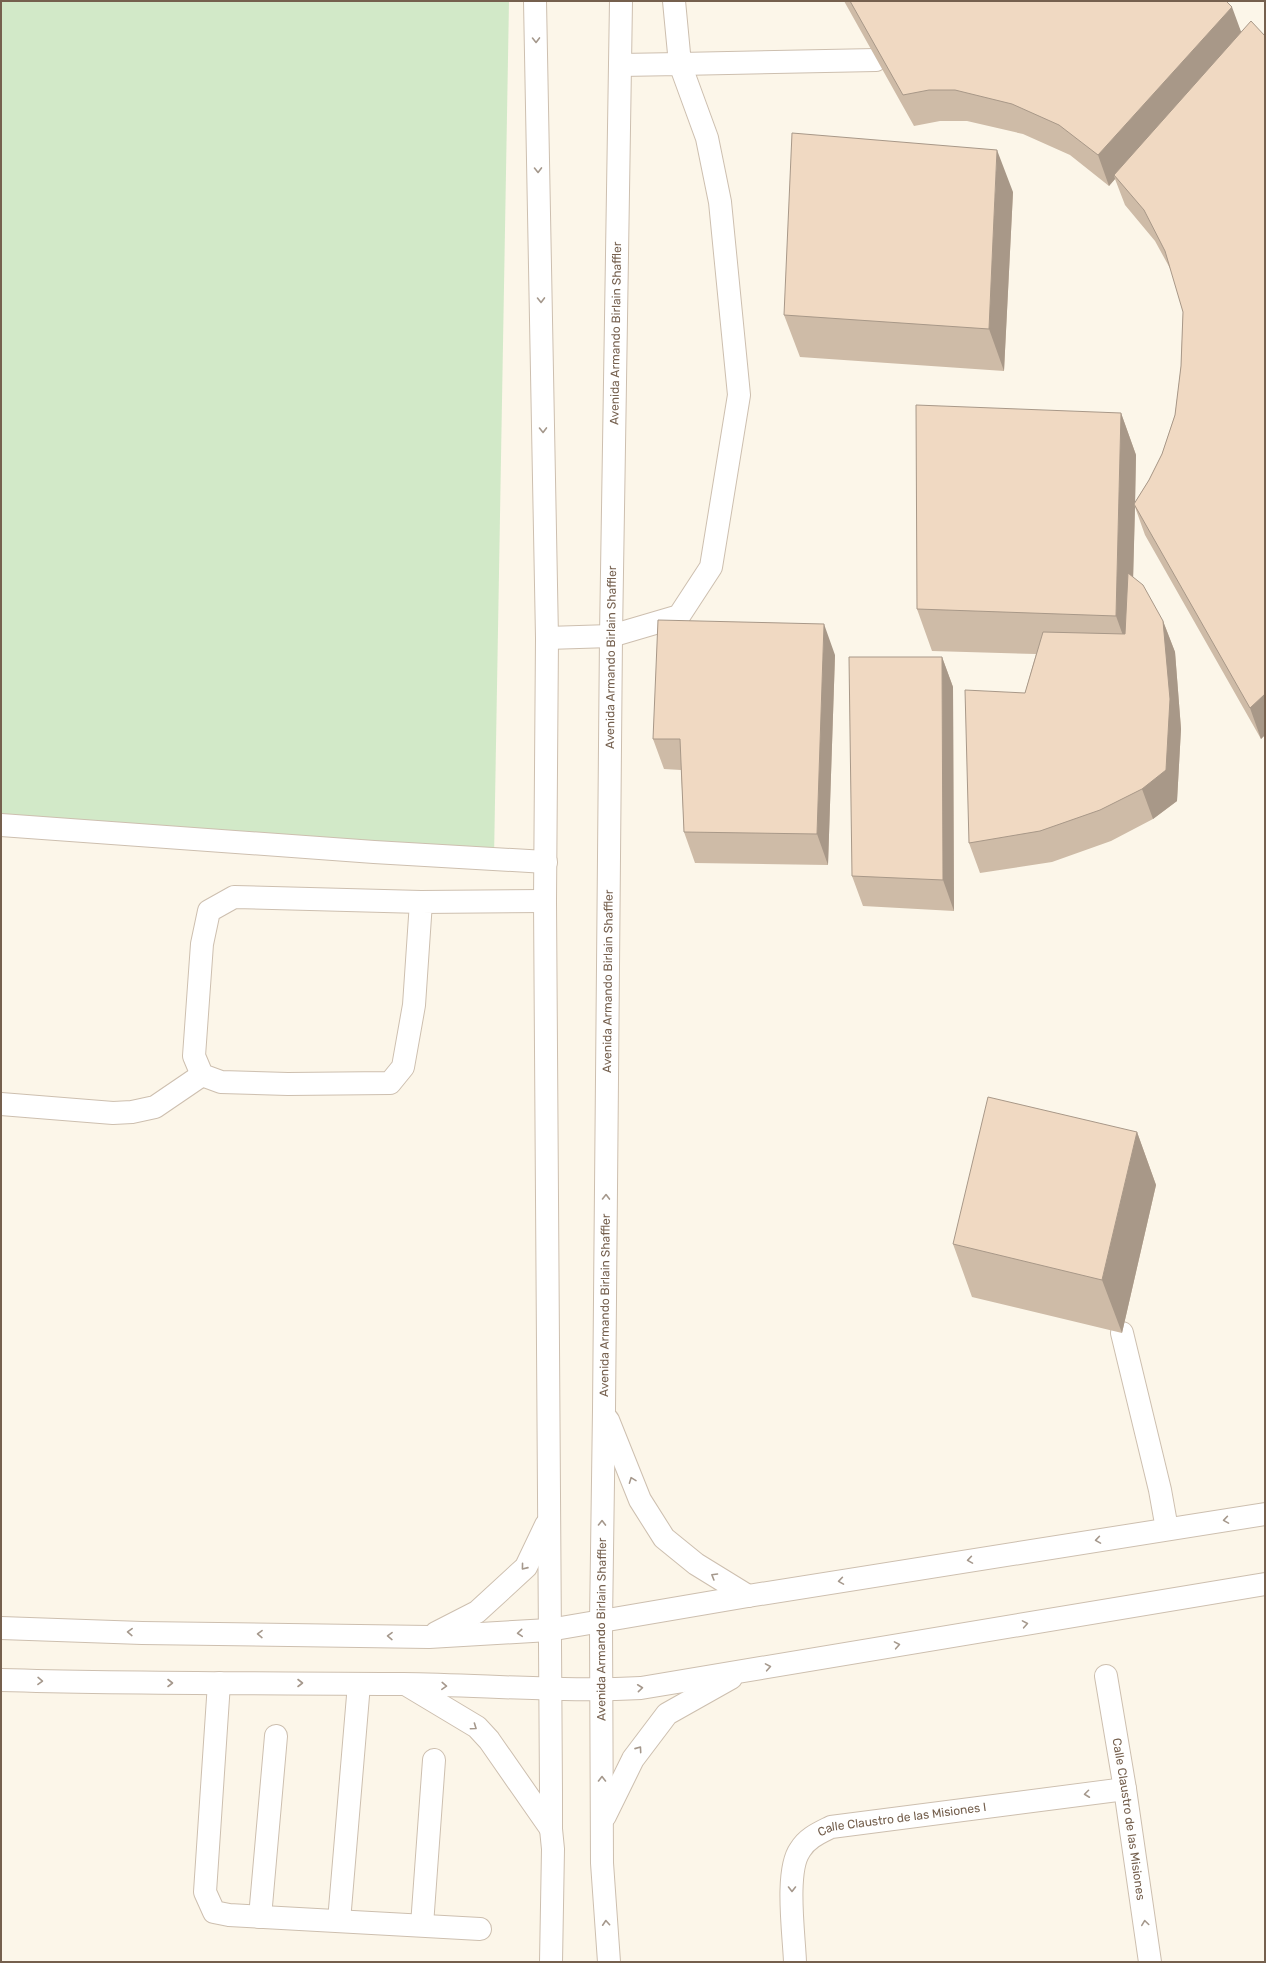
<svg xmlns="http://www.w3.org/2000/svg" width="1266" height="1963" viewBox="0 0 1266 1963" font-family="Rubik,sans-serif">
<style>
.green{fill:#d2e9c8}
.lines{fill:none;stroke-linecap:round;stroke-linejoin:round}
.minor-casing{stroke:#cdbfaf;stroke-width:24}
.minor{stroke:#fff;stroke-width:22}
.wall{fill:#cebba7}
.shaded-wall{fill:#a89888}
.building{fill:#f0d9c2;stroke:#a89888}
.oneway{stroke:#a5988c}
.labels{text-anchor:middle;stroke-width:3;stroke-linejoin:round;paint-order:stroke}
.street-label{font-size:12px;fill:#75604e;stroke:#fefaf0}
</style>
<rect width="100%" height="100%" fill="#fcf6e9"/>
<path class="green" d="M1,1H509L494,859L1,815Z"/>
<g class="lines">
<defs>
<g id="minor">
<path d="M535,1L547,638L545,901L551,1792V1829L553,1849L551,1962"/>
<path d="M674,1L680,64L876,60"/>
<path d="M547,638L611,636L679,616L711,567L739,395L720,202L707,138L680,64L620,65"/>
<path d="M1,825L374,852L546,862"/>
<path d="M421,902L414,1005L403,1067L390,1083L288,1084L221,1082L202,1075L194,1056L202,944L209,911L234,897L421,902L545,901"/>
<path d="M1,1104L113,1113L132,1112L155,1107L202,1075"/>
<path d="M1122,1333L1160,1490L1167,1529"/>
<path d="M608,1420L640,1500L664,1538L696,1564L748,1596"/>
<path d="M1,1628L142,1633L429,1637L549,1630L748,1596L1265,1514"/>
<path d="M436,1633L477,1612L526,1567L546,1525"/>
<path id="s1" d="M1106,1676L1125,1789L1150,1962"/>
<path d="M1,1680C135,1684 269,1683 403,1684C483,1685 561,1692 641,1688L1265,1584"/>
<path d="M219,1683L205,1892L214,1912L229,1915L480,1929"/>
<path d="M407,1685L477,1727L489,1740L551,1829"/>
<path d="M605,1816L633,1759L667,1714L731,1678"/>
<path d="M260,1917L276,1736"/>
<path d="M339,1921L359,1684"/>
<path d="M422,1925L434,1760"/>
<path id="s2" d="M609,1962L602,1863L601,1623L604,1410L611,636L621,1"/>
<path id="s3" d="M795,1962C794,1935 785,1871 800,1850C807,1838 819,1833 831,1827L1125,1789"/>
</g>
</defs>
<use href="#minor" class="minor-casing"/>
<use href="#minor" class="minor"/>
</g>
<path class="wall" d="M844,1H1226L1241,32L1265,36V735L1261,739L1145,535L1135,507L1133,577L1163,621L1175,652L1181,729L1177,801L1153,819L1111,841L1052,862L980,873L969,843L1025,693L1036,654L932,651L917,609L1121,413L1136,455L1135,502L1149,480L1162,454L1175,415L1181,366L1183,312L1172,272L1155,241L1125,205L1115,179L1109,186L1070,155L1023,134L967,121H940L914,126Z
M1013,192L1004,371L800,357L784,315Z
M835,655L828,865L695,863L684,832L681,770L664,769L653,739Z
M942,657L953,687L954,911L863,906L852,876Z
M1137,1132L1156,1185L1122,1333L972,1297L953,1244Z"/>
<path class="shaded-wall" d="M1232,7L1243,37L1114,175L1115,179L1109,186L1098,155Z
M997,150L1013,192L1004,371L989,329Z
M1121,413L1136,455L1135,506L1134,504L1135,507L1131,658L1116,616Z
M1163,621L1175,652L1181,729L1177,801L1153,819L1142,789Z
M824,624L835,655L828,865L817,834Z
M942,657L953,687L954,911L943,880Z
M1265,694V735L1261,739L1250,708Z
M1137,1132L1156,1185L1122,1333L1102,1280Z"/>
<path class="building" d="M850,1H1226L1232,7L1098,155L1059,125L1012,104L955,90H929L903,95Z
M1251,21L1265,36V694L1250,708L1134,504L1149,480L1162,454L1175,415L1181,366L1183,312L1165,251L1144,210L1114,175Z
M792,133L997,150L989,329L784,315Z
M916,405L1121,413L1116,616L917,609Z
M1128,573L1143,585L1163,621L1170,699L1166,770L1142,789L1100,810L1040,831L969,843L965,690L1025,693L1043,632L1125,634Z
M658,620L824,624L817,834L684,832L680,739H653Z
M849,657H942L943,880L852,876Z
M988,1097L1137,1132L1102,1280L953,1244Z"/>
<defs><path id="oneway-chevron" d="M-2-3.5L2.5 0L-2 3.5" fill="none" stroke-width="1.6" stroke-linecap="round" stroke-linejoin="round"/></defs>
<g class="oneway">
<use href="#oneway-chevron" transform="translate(536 40) rotate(89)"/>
<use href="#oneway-chevron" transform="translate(538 170) rotate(89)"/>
<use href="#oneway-chevron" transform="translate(541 300) rotate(89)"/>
<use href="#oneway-chevron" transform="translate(543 430) rotate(89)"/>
<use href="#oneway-chevron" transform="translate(606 1197) rotate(-89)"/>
<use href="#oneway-chevron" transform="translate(632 1480) rotate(-111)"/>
<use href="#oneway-chevron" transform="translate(1226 1520) rotate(171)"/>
<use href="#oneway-chevron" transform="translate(602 1523) rotate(-89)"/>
<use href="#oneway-chevron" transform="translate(1098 1540) rotate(171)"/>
<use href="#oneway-chevron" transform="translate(970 1560) rotate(171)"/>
<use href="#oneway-chevron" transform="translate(524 1567) rotate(129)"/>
<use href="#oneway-chevron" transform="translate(714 1576) rotate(-149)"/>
<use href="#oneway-chevron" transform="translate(841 1581) rotate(171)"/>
<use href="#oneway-chevron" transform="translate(1025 1624) rotate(-10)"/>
<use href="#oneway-chevron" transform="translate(130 1632) rotate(-178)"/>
<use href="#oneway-chevron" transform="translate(520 1633) rotate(175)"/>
<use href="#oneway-chevron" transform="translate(260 1634) rotate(-179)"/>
<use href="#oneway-chevron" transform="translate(390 1636) rotate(-179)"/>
<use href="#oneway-chevron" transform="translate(897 1645) rotate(-10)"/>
<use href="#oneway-chevron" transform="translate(768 1667) rotate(-10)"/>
<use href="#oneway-chevron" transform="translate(40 1681) rotate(1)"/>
<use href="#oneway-chevron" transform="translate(170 1683)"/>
<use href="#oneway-chevron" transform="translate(300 1683)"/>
<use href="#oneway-chevron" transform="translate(444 1686) rotate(3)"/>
<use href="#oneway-chevron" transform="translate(640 1688) rotate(-6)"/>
<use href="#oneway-chevron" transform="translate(474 1727) rotate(35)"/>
<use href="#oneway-chevron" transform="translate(639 1749) rotate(-55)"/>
<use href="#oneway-chevron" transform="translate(602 1779) rotate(-90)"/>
<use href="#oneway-chevron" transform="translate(1087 1794) rotate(173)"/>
<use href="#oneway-chevron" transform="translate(792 1889) rotate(90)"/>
<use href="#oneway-chevron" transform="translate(606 1923) rotate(-94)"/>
<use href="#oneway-chevron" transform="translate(1145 1923) rotate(-98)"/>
</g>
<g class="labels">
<g class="street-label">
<text dy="4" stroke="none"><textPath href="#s2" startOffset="1629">Avenida Armando Birlain Shaffler</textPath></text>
<text dy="4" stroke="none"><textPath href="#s2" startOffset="1305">Avenida Armando Birlain Shaffler</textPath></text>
<text dy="4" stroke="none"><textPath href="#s2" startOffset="981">Avenida Armando Birlain Shaffler</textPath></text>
<text dy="4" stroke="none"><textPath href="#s2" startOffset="657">Avenida Armando Birlain Shaffler</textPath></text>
<text dy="4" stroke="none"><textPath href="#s2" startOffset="333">Avenida Armando Birlain Shaffler</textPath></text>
<text dy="4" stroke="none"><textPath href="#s1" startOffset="145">Calle Claustro de las Misiones</textPath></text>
<text dy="4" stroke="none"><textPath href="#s3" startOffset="224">Calle Claustro de las Misiones I</textPath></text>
</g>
</g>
<rect width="1266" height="1963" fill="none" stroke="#75604e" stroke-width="4"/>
</svg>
